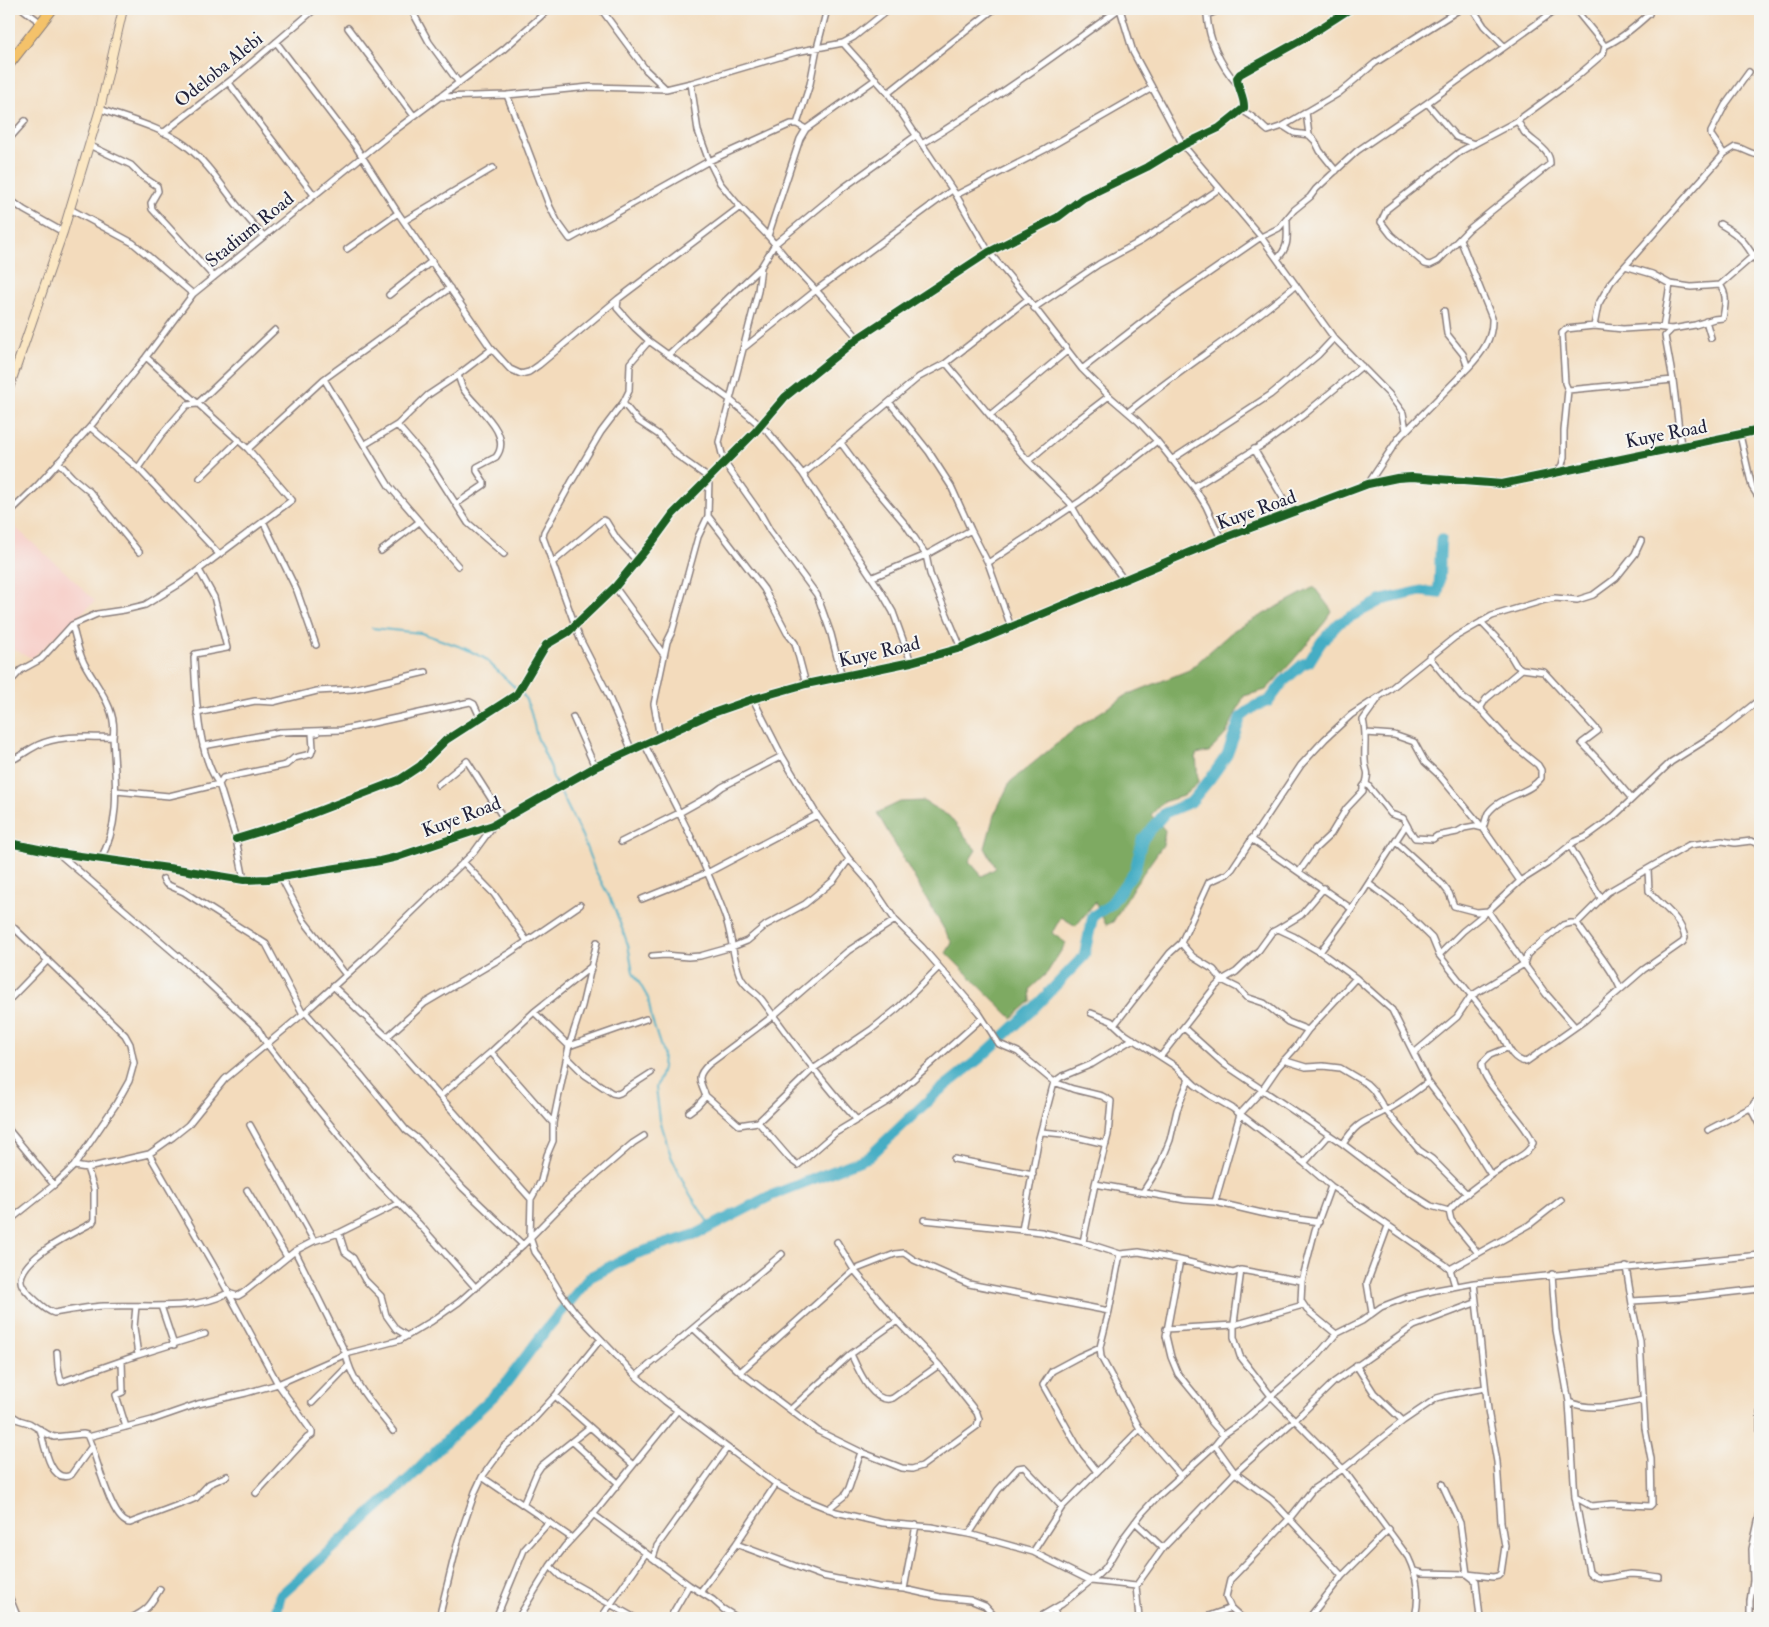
<svg xmlns="http://www.w3.org/2000/svg" width="1769" height="1627" viewBox="0 0 1769 1627" font-family="'IM FELL Double Pica',serif">
<style>
.built{fill:#f7d0ca}
.forest{fill:#7eaa62;stroke:#50664e}
.lines{fill:none;stroke-linecap:round;stroke-linejoin:round}
.stream{stroke:#45adc4;stroke-width:2}
.river{stroke:#45adc4;stroke-width:11}
.street-casing{stroke:#8a7e7c;stroke-width:8}
.secondary-casing{stroke:#8a7e7c;stroke-width:10}
.highway-casing{stroke:#8a7e7c;stroke-width:12}
.street{stroke:#fff;stroke-width:5}
.secondary{stroke:#fbe7c3;stroke-width:8}
.highway{stroke:#f4c26a;stroke-width:10}
.cycleway-casing{stroke:#f6f6f2;stroke-width:11}
.cycleway{stroke:#1b5e20;stroke-width:8}
.labels{text-anchor:middle;stroke-width:4;stroke-linejoin:round;paint-order:stroke}
.street-label{font-size:19px;fill:#22223b;stroke:#f6f6f2}
</style>
<rect width="100%" height="100%" fill="#f6f6f2"/>
<filter id="ink" filterUnits="userSpaceOnUse"><feTurbulence type="fractalNoise" baseFrequency=".02" numOctaves="2"/><feDisplacementMap in="SourceGraphic" scale="10" xChannelSelector="R" yChannelSelector="G"/><feConvolveMatrix kernelMatrix="1 2 1 2 8 2 1 2 1" color-interpolation-filters="sRGB"/></filter>
<filter id="wash" filterUnits="userSpaceOnUse"><feTurbulence type="fractalNoise" baseFrequency=".0096" numOctaves="4" result="noise"/><feDisplacementMap in="SourceGraphic" scale="20" xChannelSelector="R" yChannelSelector="G"/><feGaussianBlur stdDeviation="1.12" result="paint"/><feColorMatrix in="noise" values="0 0 0 0 0 0 0 0 0 0 0 0 0 0 0 0 0 1.4 0 .05"/><feComposite in="paint" operator="in"/></filter>
<g filter="url(#wash)">
<rect width="100%" height="100%" fill="#f3dbbc"/>
<path class="built" d="M9,522L63,570L95,601L32,658L9,647Z"/>
<path class="forest" d="M1314,587L1332,611L1325,622L1291,663L1266,690L1244,696L1226,734L1209,752L1196,754L1198,783L1183,796L1163,802L1151,815L1165,830L1163,845L1134,886L1113,922L1106,925L1095,902L1076,926L1061,917L1052,933L1066,943L1047,973L1030,989L1031,1001L1012,1018L946,953L952,943L877,813L900,802L923,801L949,816L976,850L969,861L982,876L996,868L985,848L994,815L1010,782L1076,728L1127,695L1189,670L1234,630Z"/>
<g class="lines">
<path class="stream" d="M372,628L421,633L464,648L484,658L524,696L530,709L537,737L551,768L552,776L558,787
M560,791L582,836L594,868L613,904L628,945L633,972L648,998L652,1020L663,1054L662,1069L656,1088L660,1120L664,1133L671,1156L686,1188L711,1227"/>
<path class="river" d="M275,1618L280,1596L412,1476L448,1439L503,1387L545,1331L590,1277L635,1254L697,1234L770,1196L869,1157L935,1094L979,1059L1031,1011L1084,956L1093,916L1110,905L1135,870L1142,840L1165,813L1191,802L1210,779L1227,755L1241,717L1255,706L1269,701L1283,682L1303,664L1309,662L1322,641L1339,623L1382,600L1421,591L1438,593C1441,575 1439,557 1441,539"/>
</g>
</g>
<g filter="url(#ink)">
<g class="lines">
<defs>
<path id="street" d="M23,9L41,23
M411,9L429,42L459,83
M601,9L646,70L665,88
M1120,9L1133,52L1183,145L1261,237L1334,338L1389,394L1403,413L1406,430L1398,439L1368,484
M1221,9L1207,15C1209,42 1220,64 1237,84
M1473,9L1484,26L1504,46
M348,28L414,116
M276,42L356,147L398,213L490,347L510,369L521,374L529,372L539,365L618,299L740,207
M843,43L888,93L956,195L989,252L1028,299L1082,369L1109,396L1138,421L1157,441L1194,487L1206,506L1221,539
M1605,46C1621,39 1636,26 1649,14V9
M229,83L314,195
M691,83L698,131L709,161L720,183L740,207L768,236L793,266L826,301L858,338
M888,93L994,9
M507,95L549,205L557,221L570,239L709,161L791,124H797L806,129
M439,97L507,95L590,87L666,89L691,83L796,52L843,43L854,37L889,9
M1427,103L1456,137L1474,144
M100,109C127,119 163,128 185,145C206,161 220,183 236,204C245,215 254,226 264,236
M1242,111C1255,116 1258,123 1268,131L1283,126L1339,93L1375,63L1460,9
M1306,112L1309,135
M1517,121C1520,124 1522,128 1524,132C1532,142 1551,149 1550,164L1469,229L1438,261L1430,265L1425,264L1391,235L1381,222L1387,209L1461,151L1517,121L1569,83L1603,54L1605,46L1575,9
M797,124L810,84L817,48L827,9
M1283,126L1294,133L1309,135L1315,141L1320,151L1336,171
M163,133L235,77L315,9
M9,139L25,121
M922,144C991,102 1054,56 1119,9
M89,145L131,165L142,176L157,186L158,191L151,203L152,209L214,277
M1724,154L1711,135V132L1725,105L1749,72
M956,195L1046,149L1152,88
M9,199L24,210L63,232
M70,209L133,243L193,294
M404,221L493,168
M1720,224C1743,237 1747,245 1760,267
M768,236L800,139L806,129L876,79
M1460,239L1492,318C1493,339 1482,353 1468,368
M347,249L398,213
M1277,259C1290,246 1287,237 1287,220
M1625,266L1652,274L1670,284L1691,287L1720,285L1760,250
M761,267L758,291L719,442L724,462L760,513L770,531L817,595L831,634L842,677
M389,295L432,261
M618,300L617,308L635,328L649,341L729,399L769,433L803,474L882,593L893,612L911,662
M1034,308L1099,264L1143,240L1219,189
M1706,321L1711,338
M1594,326L1623,329L1655,327L1672,329L1695,325L1714,319L1723,318C1725,306 1728,295 1720,285
M1663,328L1670,284
M1672,329L1665,336L1673,380L1681,446
M745,347L815,291L952,190
M668,355L761,267L775,244L843,188L917,135
M946,363L1028,461L1070,503L1082,524L1124,580
M1082,369L1180,293L1261,237L1279,228L1294,210L1310,197L1316,189L1357,151L1427,103L1557,9
M324,379L389,486L458,566
M1568,390L1673,380
M623,403L638,421L659,435L678,456L709,478L708,516L698,537L672,632L667,642L654,704L660,738
M890,403L929,452L951,486L971,530L988,563L1011,627
M1128,412C1182,368 1242,331 1296,285
M990,415L1067,351
M397,425L429,462L468,523L504,554
M90,427L138,468L219,554
M1405,432L1468,368L1463,354L1447,334L1444,311
M1740,435L1752,487L1757,495
M841,443L868,480L906,525L926,555L930,574L961,648
M364,445L397,425L428,395L458,375L492,349
M248,449L324,379L450,288
M1254,449L1292,513
M1171,460L1270,395L1318,355L1334,338
M1028,461L1071,425L1109,396
M58,462L72,477L90,492L139,552
M138,468L161,435L187,405L197,404L275,330
M1557,472L1562,465L1564,457V431L1568,390L1565,383L1562,333L1566,329L1594,326L1598,305L1611,282L1724,154L1735,147C1744,148 1751,155 1760,155
M803,474L919,377L946,363L1028,299
M200,478L239,440
M1194,487L1267,442L1306,413L1362,366
M456,504L484,485V482L477,471V467L496,457C514,434 475,407 464,390C461,386 460,380 458,375
M9,513L38,485L90,427L146,357L193,294L390,134L504,49L549,9
M708,516L764,589L787,633L795,643L806,684
M263,521L297,591L316,645
M381,551L419,522
M552,563L603,520L606,521L617,539L636,560
M988,563L1082,500L1157,441
M199,570L214,597L227,648L195,654L194,658C196,695 197,753 219,784L236,839L244,880
M873,577L926,555L971,530
M615,587L664,655
M1481,622L1506,648L1516,665L1522,669L1544,672L1598,731L1582,743L1603,765L1632,799
M72,625C76,638 78,651 84,663C96,686 118,709 113,737C115,779 122,822 100,860
M1429,657L1463,698L1482,711
M9,683L21,670L41,659L72,625L97,614L124,610L145,605L181,583L292,500L248,449L146,357
M753,699L782,756L817,815L849,859L870,883L895,920L922,947L979,1013L999,1044L1018,1052L1054,1082L1073,1089L1102,1096L1111,1101L1108,1135L1095,1184L1083,1242
M1378,699L1363,720C1367,734 1364,746 1365,760C1365,772 1370,768 1366,783L1391,814L1403,818L1408,827
M197,713L255,701L273,702L317,691L353,689L426,672
M573,717L595,767
M1366,733L1394,735L1414,742L1425,762L1438,774L1483,828L1520,881
M645,745C673,801 702,855 724,913C732,933 732,956 740,976C745,988 755,991 762,1000C792,1041 822,1082 856,1119
M203,746L280,732L341,730L470,702L474,704L480,717
M632,751L605,688L580,639L543,537L544,532L572,481L601,432L623,403L629,391L630,363L649,341
M9,758L12,760L14,759C22,755 30,749 38,745C61,734 89,738 113,737
M438,785L467,761L504,819
M116,791L169,796L219,784L223,778L286,765L294,758L311,754L313,748L312,733H317
M236,839L282,825L399,780L420,766L446,740L517,694L546,645L568,632L615,587L654,540L673,514L755,432L785,397L858,338L989,252L1058,217L1083,198L1147,167L1183,145L1219,128L1244,108C1245,98 1238,89 1237,78L1240,74L1305,38L1350,9
M1251,839L1352,909
M621,842L679,813L713,794L722,787L782,756
M1396,842L1442,884L1449,893L1454,906L1477,912L1488,911L1524,964L1546,994L1575,1027
M1570,846L1601,898
M59,854L192,968L258,1029L266,1043L316,1107L372,1176L418,1223L476,1288
M463,862L494,894L527,941
M1299,872L1315,849L1331,834L1346,809L1363,791V787L1366,783
M281,877L304,921L346,975
M163,879L166,884L184,892L266,944L303,1014
M1369,884L1401,908L1432,938L1439,955L1501,1033C1507,1044 1511,1060 1526,1062L1584,1021L1643,970L1683,942L1685,938C1681,917 1661,906 1649,891L1648,869
M642,899L709,872L817,815
M9,923L125,1035L130,1044L134,1063L129,1081L116,1104L74,1166L54,1185L9,1221
M1278,929L1301,915L1324,888
M1181,943L1193,957L1214,970L1222,980L1238,988L1246,997L1264,1003L1288,1022L1308,1030
M1320,952L1352,909L1406,825L1415,838L1433,839L1437,836L1457,832L1464,828L1475,826L1483,828C1485,823 1486,817 1488,813C1501,795 1528,795 1541,778V770L1538,765L1512,744L1482,711L1481,707L1486,699L1522,669
M1439,955L1463,931L1488,911L1520,881L1547,864L1574,842L1586,837L1612,818L1671,762L1720,731L1760,699
M652,956L665,955L688,957L700,956L732,947L747,941L766,925L805,904L834,880L849,859
M333,986L387,1037L531,1199L530,1237L535,1252L541,1260L560,1292L575,1312L636,1376L665,1401L776,1484L799,1497L836,1512L883,1523L931,1527L969,1534L1033,1552L1091,1581L1136,1586
M1620,988C1610,964 1591,946 1577,923L1608,892L1689,845L1722,841L1735,843L1751,841L1760,844
M9,1000L48,960
M305,1012L362,1076L406,1130L419,1140L463,1188L523,1245
M534,1012L569,1046L646,1019
M1091,1013L1111,1021L1125,1034L1175,1066L1195,1085L1211,1096L1232,1108L1304,1163L1331,1186L1444,1264L1450,1269L1455,1286
M1115,1024L1170,953L1181,943L1209,882L1227,874L1232,869L1301,765L1325,739L1351,715L1389,690L1455,637L1492,616L1545,600L1555,598L1577,600L1593,595L1616,578L1635,554L1641,541
M1184,1028L1224,1064L1343,1144L1396,1184L1431,1206L1449,1211
M387,1037L425,1003L508,954L580,905
M491,1052L553,1123
M1414,1053L1457,1017L1471,996L1524,964L1527,955L1532,950L1563,925L1571,923H1577
M1161,1056L1215,987L1222,980L1236,972L1259,950L1272,932L1278,929L1293,936L1320,952L1356,978L1392,1010L1428,1082L1458,1122L1491,1175
M567,1057L585,1075L612,1093L617,1094L620,1093L651,1073
M1283,1060L1306,1067L1323,1066L1340,1068L1367,1084L1373,1090L1386,1111L1419,1150L1432,1159L1467,1194
M440,1096L491,1052L534,1012L592,966
M706,1096L739,1125L758,1122L813,1069L872,1029L898,1008L939,967
M1760,1098L1754,1103L1752,1111L1760,1126
M689,1112L697,1106L706,1096C699,1080 696,1076 709,1064L773,1016L848,951L895,920
M758,1122L790,1159L798,1165L835,1133L890,1100L982,1018
M250,1125L314,1241
M9,1130L54,1185
M1708,1130L1752,1107
M1042,1132L1063,1134L1106,1144
M1343,1144C1358,1121 1363,1123 1385,1111C1400,1104 1414,1092 1428,1082
M149,1154L215,1268L278,1384L312,1432V1435L307,1438L256,1493
M954,1159L1033,1174
M1304,1163L1329,1135
M74,1166L87,1168L149,1154L173,1137L188,1125L225,1079L303,1014L364,959L474,852L493,826
M87,1168L94,1189V1220L92,1223C73,1233 24,1256 21,1279C20,1286 26,1290 30,1295C38,1302 44,1310 54,1313C71,1310 87,1307 104,1306C143,1304 193,1312 228,1293L238,1296L243,1293L295,1251L314,1241L339,1233L399,1203
M1095,1184L1185,1200L1215,1202L1270,1215L1319,1222
M1331,1186L1315,1230L1302,1281L1301,1301L1307,1310L1336,1334
M247,1190L287,1257
M1143,1192L1160,1165L1170,1140L1177,1110L1189,1079
M531,1199L541,1181L547,1155L553,1141V1123L569,1046L582,1006L597,942
M1215,1202L1240,1114L1263,1089L1278,1067L1296,1047L1308,1030L1356,978
M924,1220L1041,1232L1083,1242L1120,1254L1139,1252L1180,1260L1233,1273L1241,1270L1302,1281
M1022,1230L1038,1142L1054,1082L1061,1077L1092,1064L1133,1039
M339,1233L345,1252L353,1258L365,1280L381,1296L386,1315L396,1329L407,1336
M295,1251L346,1354C351,1383 376,1408 393,1431
M1478,1253L1451,1220L1449,1211C1459,1197 1494,1173 1510,1163C1518,1157 1529,1153 1533,1143C1527,1122 1479,1081 1482,1063L1490,1055L1507,1048
M1120,1254L1109,1311L1100,1347L1101,1357L1140,1429L1180,1475
M1180,1260L1166,1336L1171,1357L1178,1374L1201,1402L1210,1420L1223,1435
M1450,1269L1529,1225L1561,1200
M1241,1270L1234,1323V1337L1240,1356L1271,1396L1343,1469L1408,1557C1418,1578 1420,1595 1415,1618
M1552,1274L1556,1330L1569,1402L1575,1497L1589,1572C1600,1584 1616,1575 1631,1574C1640,1574 1650,1576 1659,1577
M1632,1301L1681,1298L1760,1289
M136,1306L134,1327L138,1355
M161,1306L174,1345
M1372,1313L1367,1283L1388,1226
M694,1329L740,1372L818,1431L861,1452L902,1468L912,1469L922,1466L977,1426L979,1419L977,1413L939,1365L897,1321L854,1270L837,1242
M1166,1329L1234,1325L1303,1305
M57,1352L58,1367L61,1382L138,1355L205,1334
M851,1354C858,1369 873,1406 893,1398L939,1365
M122,1362L123,1392L116,1395L126,1427
M1356,1365L1374,1393L1403,1421
M740,1372L854,1270L895,1254L904,1253L914,1260L969,1284L1109,1311
M636,1376L782,1254
M555,1396L633,1465
M1569,1402C1592,1412 1619,1405 1643,1400
M312,1403L348,1366
M791,1409L851,1354L897,1321
M1760,1413V1463
M9,1414L19,1420L29,1423L47,1434L54,1437L83,1434L87,1435C96,1452 111,1523 130,1523L189,1501L196,1498L209,1484L227,1476
M40,1429C44,1443 50,1485 71,1475L92,1446
M88,1437L152,1420L198,1404L246,1393L278,1384L346,1354L400,1340L432,1321L459,1302L523,1245L568,1199L633,1143L644,1136
M573,1442L618,1483
M1215,1445L1235,1473L1272,1500L1342,1576
M1097,1472L1079,1449L1043,1385L1052,1371L1078,1357L1100,1347
M482,1477L572,1538
M1442,1484L1460,1523L1467,1574L1476,1581L1480,1618
M1575,1497L1591,1506L1612,1504L1650,1506L1652,1504L1651,1459L1645,1428L1640,1341L1633,1310L1626,1267
M523,1505L537,1472L541,1466L590,1427
M828,1509L844,1496L849,1488L861,1452
M593,1514L689,1585L713,1600L723,1609L736,1617L743,1618
M1135,1522L1163,1548
M969,1534L998,1490L1018,1468L1024,1467L1062,1507
M736,1544L822,1576L878,1587L904,1589L940,1597L970,1600L985,1606L996,1618
M1033,1552L1062,1507L1140,1429
M653,1558L657,1546L727,1448
M550,1566L560,1576L635,1618
M1414,1571L1423,1573L1467,1574L1493,1577L1498,1576L1501,1573L1505,1546L1501,1522L1497,1462L1488,1410L1474,1283
M904,1589L916,1525
M701,1591L736,1544L776,1484
M9,1596L18,1618
M1054,1610L1057,1618
M131,1618C148,1610 151,1604 160,1589
M439,1618L458,1541L475,1492L482,1477L504,1447L521,1433L555,1396L600,1340
M496,1618L524,1550L549,1522
M518,1618L550,1566L565,1546L588,1521L677,1411
M601,1618L646,1553
M670,1618L689,1585
M1038,1618L1062,1604L1099,1574L1106,1567L1124,1537L1142,1513L1155,1499L1215,1445L1223,1435L1243,1421L1316,1357L1336,1334L1362,1321L1381,1307L1407,1297L1436,1290L1474,1283L1760,1255
M1139,1618L1136,1586L1163,1548L1235,1473L1295,1420L1334,1382L1414,1326L1475,1303
M1203,1618L1231,1608
M1242,1618L1231,1608L1226,1597L1230,1580L1290,1518L1313,1489L1343,1469L1403,1421L1437,1398L1448,1395L1485,1388
M1309,1618L1342,1576L1389,1529
M1750,1618V1601L1753,1580L1752,1549L1760,1513"/>
<path id="secondary" d="M9,388L63,232L100,109L123,9
M9,843L58,853L183,870L244,880L268,879L380,861L397,857L493,825L595,767L710,714L753,699L806,684L911,662L961,648L1221,539L1368,484L1397,478L1412,477L1502,484L1760,430"/>
<path id="highway" d="M9,64L52,9"/>
</defs>
<use href="#street" class="street-casing"/>
<use href="#secondary" class="secondary-casing"/>
<use href="#highway" class="highway-casing"/>
<use href="#street" class="street"/>
<use href="#secondary" class="secondary"/>
<use href="#highway" class="highway"/>
<defs>
<path id="cycleway" d="M236,839L282,825L399,780L420,766L446,740L517,694L546,645L568,632L615,587L654,540L673,514L755,432L785,397L858,338L989,252L1058,217L1083,198L1147,167L1183,145L1219,128L1244,108C1245,98 1238,89 1237,78L1240,74L1305,38L1350,9
M9,843L58,853L183,870L244,880L268,879L380,861L397,857L493,825L595,767L710,714L753,699L806,684L911,662L961,648L1221,539L1368,484L1397,478L1412,477L1502,484L1760,430"/>
</defs>
<use href="#cycleway" class="cycleway-casing"/>
<use href="#cycleway" class="cycleway"/>
</g>
</g>
<g class="labels">
<g class="street-label">
<text transform="translate(218 69) rotate(-39)" y="7">Odeloba Alebi</text>
<text transform="translate(249 229) rotate(-39)" y="7">Stadium Road</text>
<text transform="translate(1666 433) rotate(-11)" y="7">Kuye Road</text>
<text transform="translate(1256 509) rotate(-20)" y="7">Kuye Road</text>
<text transform="translate(879 651) rotate(-13)" y="7">Kuye Road</text>
<text transform="translate(461 816) rotate(-21)" y="7">Kuye Road</text>
</g>
</g>
<rect width="1769" height="1627" fill="none" stroke="#f6f6f2" stroke-width="30"/>
</svg>
